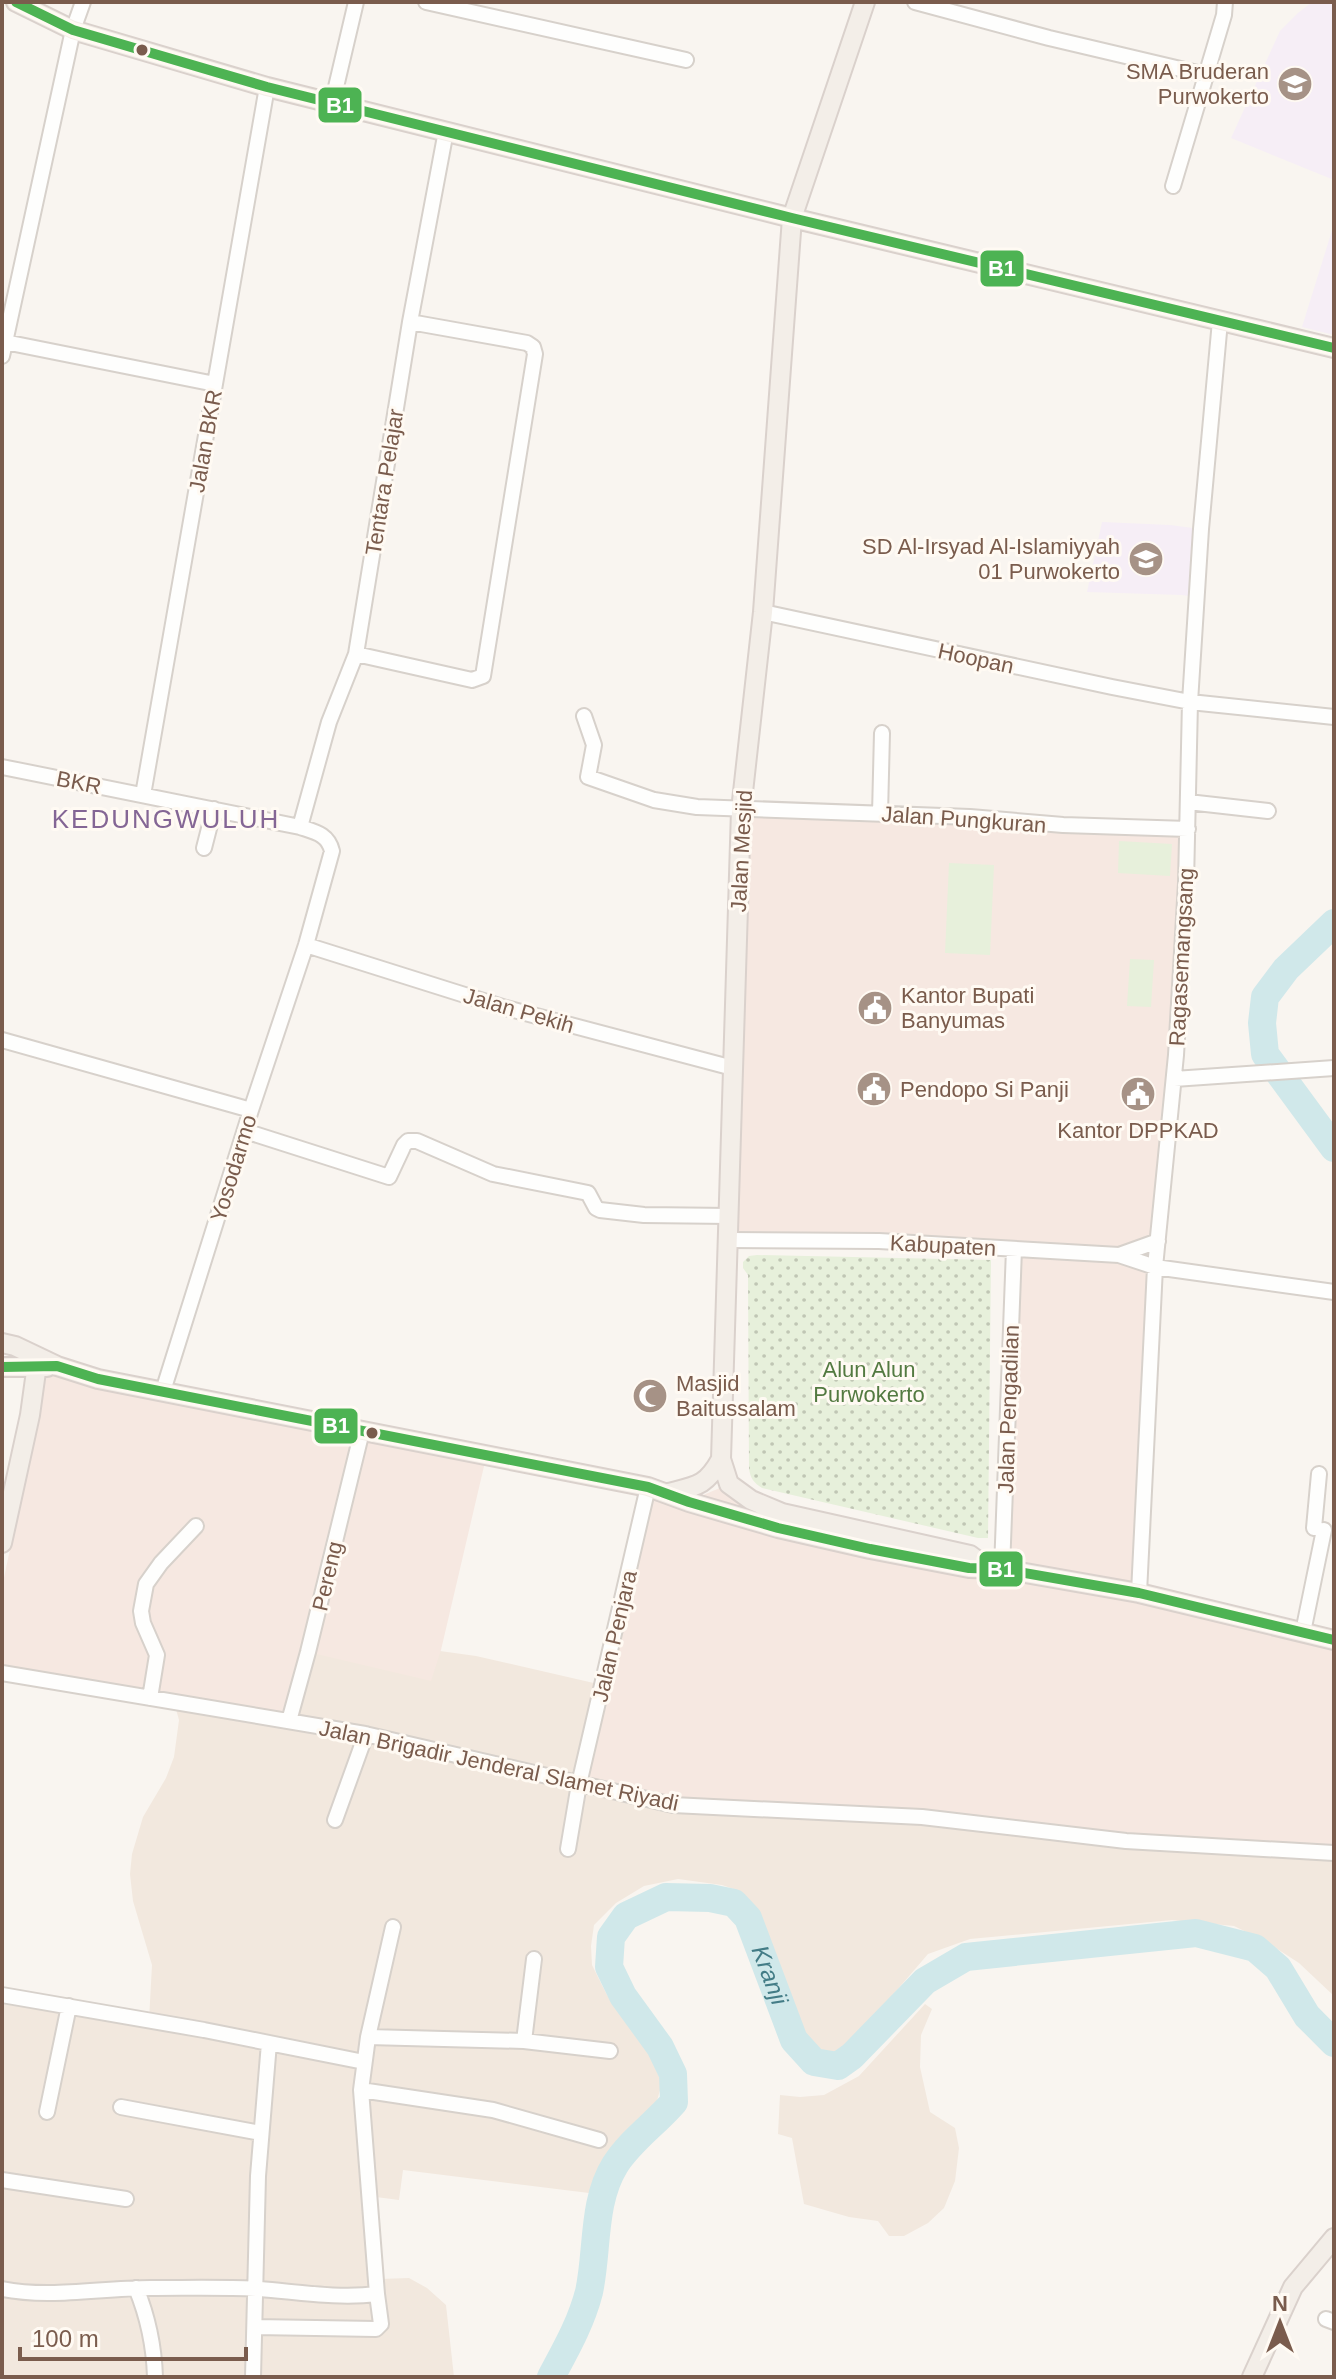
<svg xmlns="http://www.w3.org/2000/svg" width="1336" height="2379" viewBox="0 0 1336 2379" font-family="Arial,sans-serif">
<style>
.residential{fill:#f2e8de}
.commercial{fill:#f6e8e1}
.education{fill:#f6eef6}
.park{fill:url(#park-dots)}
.garden{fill:#e7f0db}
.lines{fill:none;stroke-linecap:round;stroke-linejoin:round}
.river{stroke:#d0e8ea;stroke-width:28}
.minor-casing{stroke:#d7d1cb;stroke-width:18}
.major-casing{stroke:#dad1cc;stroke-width:22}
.minor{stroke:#fefefd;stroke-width:14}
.major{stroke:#f3eee8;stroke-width:18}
.bus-1-casing{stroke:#fffaf3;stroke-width:16}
.bus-1{stroke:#4db353;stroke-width:10}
.bus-dot{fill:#7a5c4d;stroke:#fffaf3;stroke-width:3}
.labels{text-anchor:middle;stroke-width:6;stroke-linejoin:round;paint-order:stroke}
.poi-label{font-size:22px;fill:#7a5c4d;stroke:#fffaf3;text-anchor:start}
.street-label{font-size:22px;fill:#7a5c4d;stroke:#fffaf3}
.park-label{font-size:22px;fill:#537a41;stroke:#fffaf3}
.water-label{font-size:24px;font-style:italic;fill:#437c86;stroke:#fffaf3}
.quarter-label{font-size:26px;letter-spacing:2px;fill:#846695;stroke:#fffaf3}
.line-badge{stroke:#fffaf3;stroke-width:3}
.badge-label{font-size:22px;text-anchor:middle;font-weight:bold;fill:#fff}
</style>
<defs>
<pattern id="park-dots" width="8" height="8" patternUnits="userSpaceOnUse" patternTransform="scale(2)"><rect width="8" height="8" fill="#e7f0db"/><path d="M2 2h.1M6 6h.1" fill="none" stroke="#c0c6b4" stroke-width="1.8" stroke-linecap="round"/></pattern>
</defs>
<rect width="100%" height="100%" fill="#f9f5f0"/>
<path class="residential" d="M305,1651H440L476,1656L1334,1853V1996L1299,1963L1265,1941L1234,1926L1172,1920L970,1939L928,1954L848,2047L832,2054L817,2050L798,2033L758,1924L742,1892L722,1885L678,1879L644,1886L616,1903L594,1925L591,1946L592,1965L607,1995L642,2039L662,2083L655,2108L622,2135L589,2193L403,2170L399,2200L376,2197L380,2279L409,2278L427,2288L446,2305L454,2377H2V1995L149,2020L152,1965L133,1901L130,1874L132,1854L143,1817L166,1778L174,1757L179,1720L174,1702L367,1732L289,1713Z
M925,2004L932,2009L921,2035L920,2067L930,2112L955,2128L959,2148L955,2181L944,2208L928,2223L904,2236H889L878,2221L849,2217L804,2204L792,2138L778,2134L780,2095L800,2097L824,2095L859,2076Z"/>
<path class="commercial" d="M748,812L1186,830L1139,1593L1334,1640V1853L922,1817L673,1805L587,1784L598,1684L648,1487L701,1496L729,1484L751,1500L1001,1569L1008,1251L729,1240Z
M46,1367L485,1462L441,1650L431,1681L312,1653L296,1721L2,1671V1587L38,1418Z"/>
<path class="education" d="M1312,2H1334V180L1231,138L1280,31L1298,13Z
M1334,224V335L1302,327Z
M1102,522L1170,525L1200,529L1195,597L1182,595L1087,592Z"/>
<path class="park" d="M757,1255L991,1260L988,1538H978L762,1488C754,1483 750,1478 749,1468L748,1275L743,1268V1262L749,1256Z"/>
<path class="garden" d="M1119,841L1172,844L1170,876L1118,873Z
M949,863L994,865L990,955L945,953Z
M1130,959L1154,960L1151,1007L1127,1006Z"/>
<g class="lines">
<g class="river">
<path d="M1334,923L1286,969L1265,997L1262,1023L1265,1054L1334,1148"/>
<path id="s1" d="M551,2377C566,2349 581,2323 589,2292C598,2251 592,2202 615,2165C630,2141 655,2124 674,2102L673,2074L660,2047L623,1996L609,1967L611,1937L626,1916L666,1897L710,1898L734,1903L748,1918L794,2040L814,2062L838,2066L852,2056L925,1981L966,1957L1196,1933L1255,1948L1278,1968L1307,2016L1334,2043"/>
</g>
<defs>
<path id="minor" d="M426,2L686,60
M915,2L1049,38L1206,75
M332,104L356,2
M1173,186L1224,15L1225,2
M5,342L215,384
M2,356L73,30L83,2
M763,612L1112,687L1190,702L1334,717
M356,654L472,680L483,676L535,354L533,347L527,343L410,322
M584,716L594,745L588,777L654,800L697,807L970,817L1063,825L1188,829
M2,767L300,827C315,832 328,834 332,851L306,945L251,1110L163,1391
M143,795L267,87
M1188,802L1268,811
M880,814L882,733
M300,827L329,722L356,654L410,322L446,131
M204,848L214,809
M306,945L506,1008L733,1068
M2,1040L251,1110
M1174,1079L1334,1068
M245,1131L389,1177L404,1145L408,1141H417L493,1174L588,1193L596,1208L600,1210L644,1215L730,1216
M729,1240L879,1241L1119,1255L1155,1267L1334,1292
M1119,1255L1158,1241
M1314,1528L1319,1474
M1002,1569L1014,1249
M1139,1593L1155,1267L1176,1055L1186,883L1190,702L1201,529L1220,321
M1303,1632L1324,1530
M2,1673L365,1734L673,1805L922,1817L1126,1841L1334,1853
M150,1698L157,1655L143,1623L141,1611L146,1584L161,1563L196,1526
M289,1721L308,1652L362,1431
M335,1820L366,1734
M568,1849L579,1784L648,1487
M2,1995L204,2030L364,2062
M368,2037L524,2041L610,2051
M524,2041L534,1959
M361,2090L493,2110L599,2140
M121,2107L261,2133
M47,2112L69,2006
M2,2180L126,2199
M136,2288C148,2317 154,2345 155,2377
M2,2289C53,2299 104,2287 155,2288C190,2288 225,2287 260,2289C298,2292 339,2299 377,2294L361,2090L368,2037L393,1927
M1326,2319L1334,2322
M255,2327L376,2329L381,2324L377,2294
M253,2377L258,2176L269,2043"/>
<path id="major" d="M16,2L73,30L267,87L792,218L1334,348
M2,1343L15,1346L57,1366L98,1379L648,1487L689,1502L778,1528L870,1549L969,1568L1002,1569L1139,1593L1334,1640
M2,1367H47
M729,1484L721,1459L741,810L763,612L792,218L865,2
M729,1484L751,1500L782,1513L970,1555L986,1567
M668,1493C697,1486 706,1486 721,1459
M2,1543L30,1415L38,1357
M1252,2377L1293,2287L1334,2238"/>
</defs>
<use href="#minor" class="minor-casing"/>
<use href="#major" class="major-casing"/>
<use href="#minor" class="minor"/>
<use href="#major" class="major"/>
<defs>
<path id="bus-1" d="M16,2L73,30L267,87L792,218L1334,348
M2,1367L57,1366L98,1379L648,1487L689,1502L778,1528L870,1549L969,1568L1002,1569L1139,1593L1334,1640"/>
</defs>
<use href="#bus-1" class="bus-1-casing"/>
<use href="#bus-1" class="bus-1"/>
</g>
<defs>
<symbol id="school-disc" viewBox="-11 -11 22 22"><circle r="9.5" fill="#a69286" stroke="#fffaf3"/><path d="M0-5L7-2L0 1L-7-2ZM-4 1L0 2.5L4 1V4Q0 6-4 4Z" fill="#fff"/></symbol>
<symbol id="civic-disc" viewBox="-11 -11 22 22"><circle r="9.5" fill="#a69286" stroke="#fffaf3"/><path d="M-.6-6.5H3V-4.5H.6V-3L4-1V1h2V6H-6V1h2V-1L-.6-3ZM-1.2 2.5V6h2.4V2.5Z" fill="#fff"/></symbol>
<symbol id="mosque-disc" viewBox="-11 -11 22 22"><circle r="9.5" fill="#a69286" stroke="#fffaf3"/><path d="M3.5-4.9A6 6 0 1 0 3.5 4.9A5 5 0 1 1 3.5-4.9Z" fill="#fff"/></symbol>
</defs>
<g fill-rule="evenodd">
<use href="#school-disc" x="1275" y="64" width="40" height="40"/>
<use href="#school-disc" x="1126" y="539" width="40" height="40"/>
<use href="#civic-disc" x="855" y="988" width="40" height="40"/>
<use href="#civic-disc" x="854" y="1069" width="40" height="40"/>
<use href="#civic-disc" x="1118" y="1074" width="40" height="40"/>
<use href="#mosque-disc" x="630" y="1376" width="40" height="40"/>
</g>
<g class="bus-dot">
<circle cx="142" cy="50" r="7"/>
<circle cx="372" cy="1433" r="7"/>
</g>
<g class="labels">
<g class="poi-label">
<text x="1269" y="79" text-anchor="end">SMA Bruderan<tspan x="1269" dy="25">Purwokerto</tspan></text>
<text x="1120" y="554" text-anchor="end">SD Al-Irsyad Al-Islamiyyah<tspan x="1120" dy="25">01 Purwokerto</tspan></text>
<text x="901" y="1003">Kantor Bupati<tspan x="901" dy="25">Banyumas</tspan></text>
<text x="900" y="1097">Pendopo Si Panji</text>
<text x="1138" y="1138" text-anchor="middle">Kantor DPPKAD</text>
<text x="676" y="1391">Masjid<tspan x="676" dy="25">Baitussalam</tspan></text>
</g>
<g class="street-label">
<text transform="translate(205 441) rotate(-80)" y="8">Jalan BKR</text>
<text transform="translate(384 482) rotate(-81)" y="8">Tentara Pelajar</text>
<text transform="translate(976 658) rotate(12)" y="8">Hoopan</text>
<text transform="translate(79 782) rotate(11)" y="8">BKR</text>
<text transform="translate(964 819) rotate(4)" y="8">Jalan Pungkuran</text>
<text transform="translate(741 851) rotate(-87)" y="8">Jalan Mesjid</text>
<text transform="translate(1181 957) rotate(-87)" y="8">Ragasemangsang</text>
<text transform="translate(519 1010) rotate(16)" y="8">Jalan Pekih</text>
<text transform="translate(233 1168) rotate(-73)" y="8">Yosodarmo</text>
<text transform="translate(943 1245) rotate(3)" y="8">Kabupaten</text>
<text transform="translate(1008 1409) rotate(-88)" y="8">Jalan Pengadilan</text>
<text transform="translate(327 1576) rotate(-77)" y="8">Pereng</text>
<text transform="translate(614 1636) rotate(-77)" y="8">Jalan Penjara</text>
<text transform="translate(499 1765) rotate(12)" y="8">Jalan Brigadir Jenderal Slamet Riyadi</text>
</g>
<g class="park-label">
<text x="869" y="1377">Alun Alun<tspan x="869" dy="25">Purwokerto</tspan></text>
</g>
<g class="water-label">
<text dy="8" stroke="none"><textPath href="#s1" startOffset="714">Kranji</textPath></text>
</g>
<g class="quarter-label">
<text x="166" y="828">KEDUNGWULUH</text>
</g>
</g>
<g class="line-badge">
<rect x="317" y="86" width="46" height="38" rx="8" fill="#4db353"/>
<rect x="979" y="249" width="46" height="39" rx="8" fill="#4db353"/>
<rect x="313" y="1407" width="46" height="38" rx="8" fill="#4db353"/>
<rect x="978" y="1550" width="46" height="38" rx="8" fill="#4db353"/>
</g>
<g class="badge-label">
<text x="340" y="113">B1</text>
<text x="1002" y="276">B1</text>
<text x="336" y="1433">B1</text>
<text x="1001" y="1577">B1</text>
</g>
<rect width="1336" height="2379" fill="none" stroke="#7a5c4d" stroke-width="8"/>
<g transform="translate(1280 2323)" stroke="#fffaf3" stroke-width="6" paint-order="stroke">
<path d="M0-6L14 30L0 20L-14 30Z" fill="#7a5c4d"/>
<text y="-12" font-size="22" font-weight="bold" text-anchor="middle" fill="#7a5c4d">N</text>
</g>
<path d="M20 2347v12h226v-12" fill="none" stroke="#7a5c4d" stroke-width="4"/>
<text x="32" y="2347" font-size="24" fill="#7a5c4d" stroke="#fffaf3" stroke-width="6" paint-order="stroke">100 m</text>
</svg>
